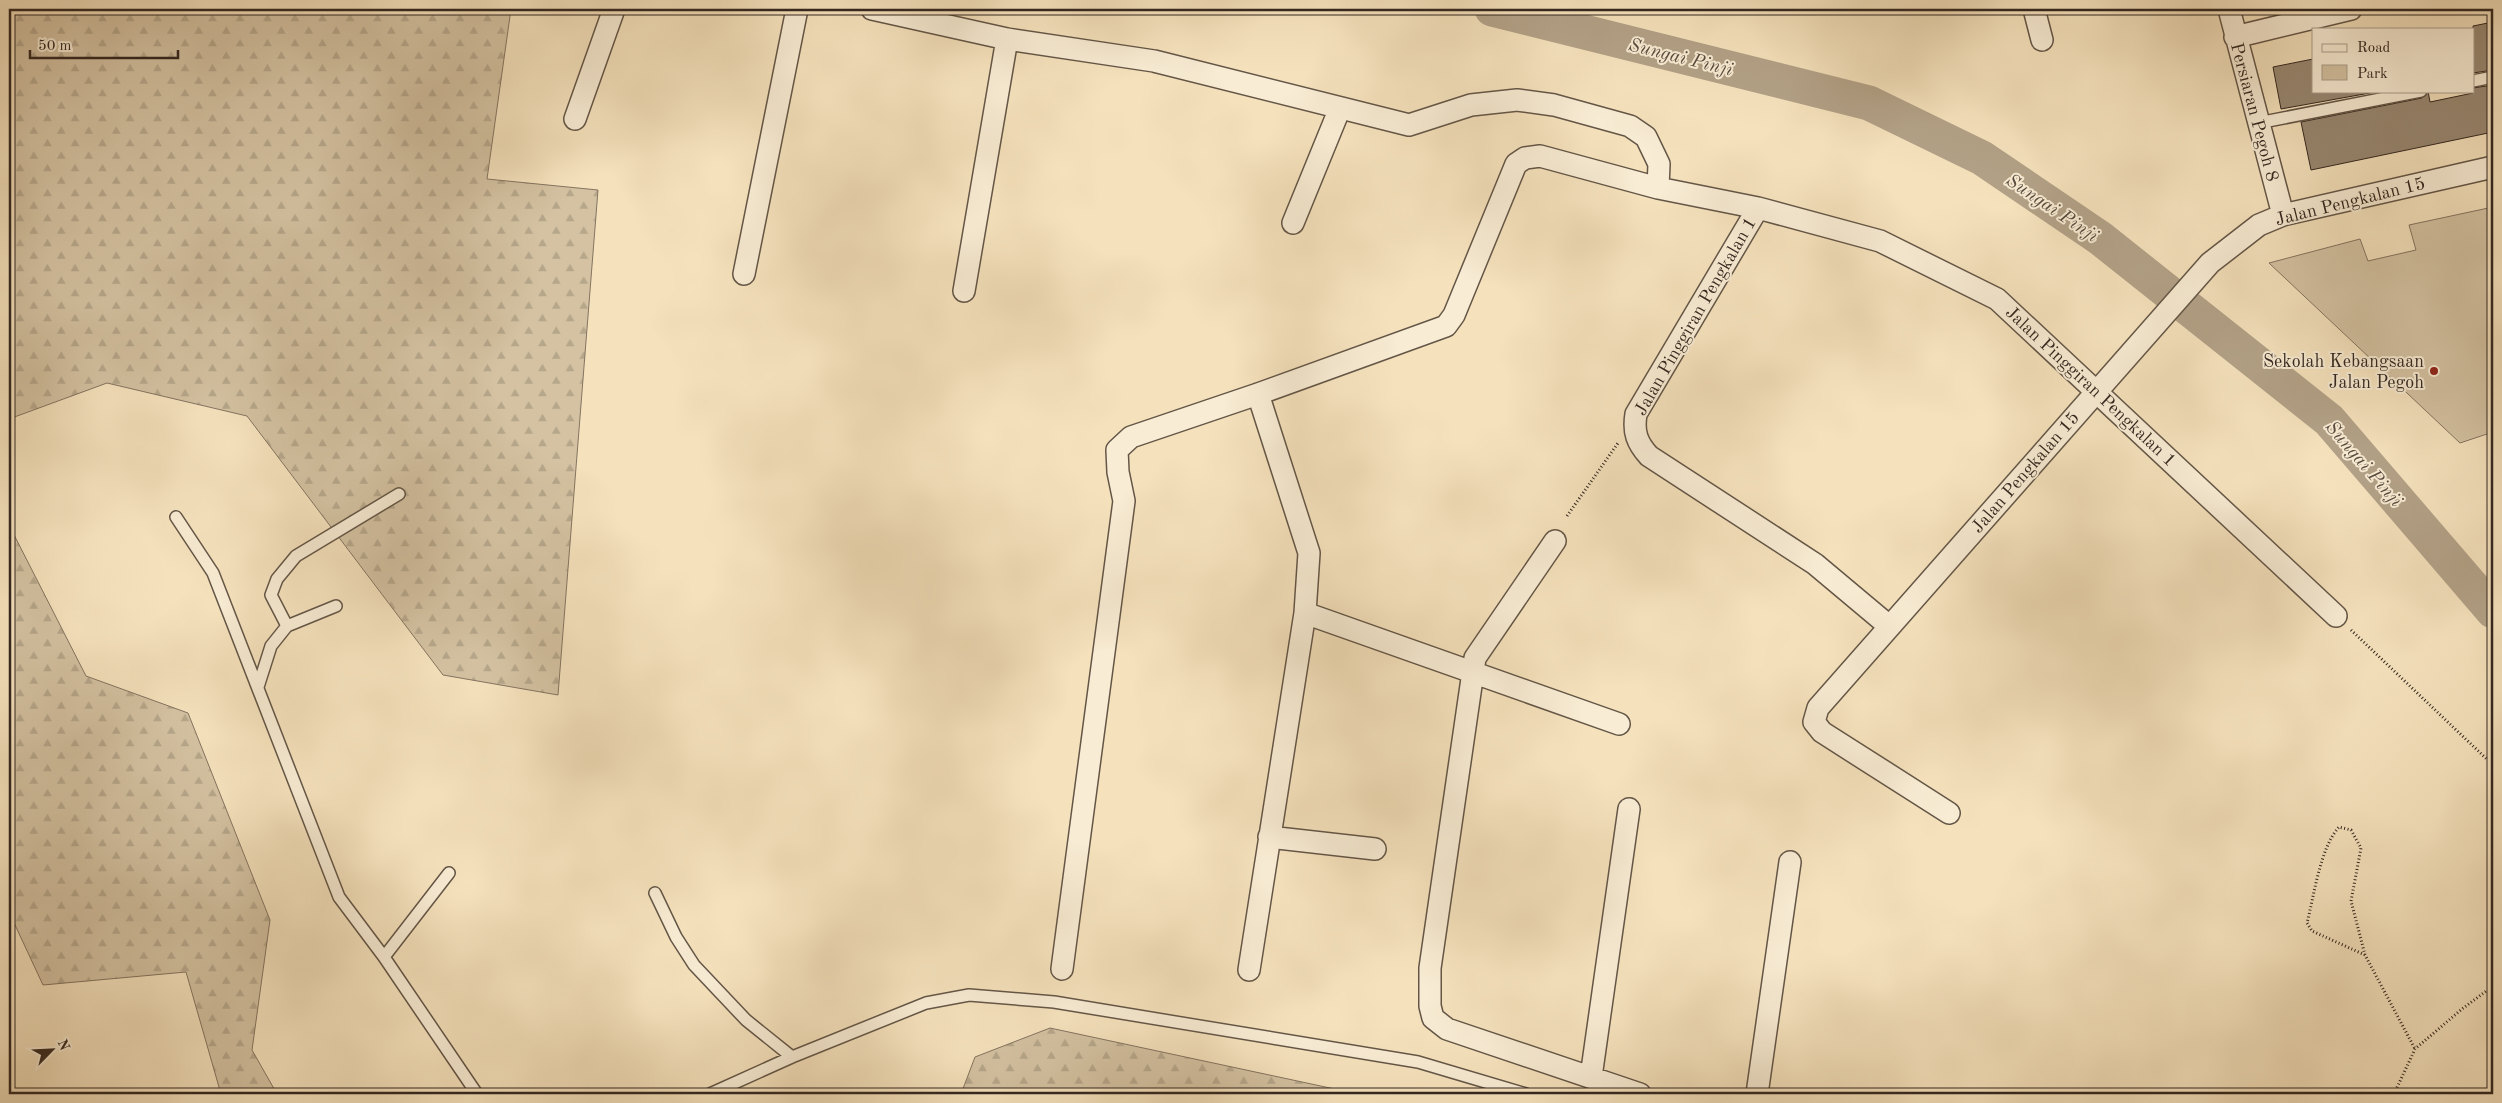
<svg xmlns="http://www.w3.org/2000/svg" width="2502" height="1103" viewBox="0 0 2502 1103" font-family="'Old Standard TT',serif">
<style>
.green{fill:#d4c2a2;stroke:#847461}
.forest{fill:url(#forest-firs);stroke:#847461}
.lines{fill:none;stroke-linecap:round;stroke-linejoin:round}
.river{stroke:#b3a288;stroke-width:35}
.building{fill:#988872;stroke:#332720}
.service-casing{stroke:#645647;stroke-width:14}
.minor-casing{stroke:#645647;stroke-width:24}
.path{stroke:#332720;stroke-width:3;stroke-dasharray:1 2.5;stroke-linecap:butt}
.service{stroke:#f8ecd4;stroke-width:11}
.minor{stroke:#f8ecd4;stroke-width:21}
.poi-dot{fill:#8f2418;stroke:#f8ecd4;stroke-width:2}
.labels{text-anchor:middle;stroke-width:4;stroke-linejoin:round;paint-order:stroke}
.street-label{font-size:18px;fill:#332720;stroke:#f8ecd4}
.poi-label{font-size:18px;fill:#332720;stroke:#f8ecd4;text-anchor:end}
.water-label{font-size:19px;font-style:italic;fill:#594c3f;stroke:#f8ecd4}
</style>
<defs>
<pattern id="forest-firs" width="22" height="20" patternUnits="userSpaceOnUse" patternTransform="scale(1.25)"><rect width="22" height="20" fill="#d4c2a2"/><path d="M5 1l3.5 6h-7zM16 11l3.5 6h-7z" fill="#b6a78b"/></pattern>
</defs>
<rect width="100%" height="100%" fill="#f5e2bd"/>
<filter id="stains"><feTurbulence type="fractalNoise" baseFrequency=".004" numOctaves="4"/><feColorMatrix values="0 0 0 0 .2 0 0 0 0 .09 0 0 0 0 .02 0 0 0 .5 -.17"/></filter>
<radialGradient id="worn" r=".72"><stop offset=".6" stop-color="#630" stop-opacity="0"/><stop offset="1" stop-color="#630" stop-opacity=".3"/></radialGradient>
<path class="green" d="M2493,207V432L2460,443L2269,263L2360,239L2368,261L2416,250L2409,225Z"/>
<path class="forest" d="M9,9H511L487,179L598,190L558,695L443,675L247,416L107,383L9,419Z
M9,525L86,676L188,713L270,920L252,1050L277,1094H221L186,972L43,985L9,912Z
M1050,1028L1358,1094H961L975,1057Z"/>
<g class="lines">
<path class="river" d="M1492,9L1869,103L1982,158L2100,238L2329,420L2493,611"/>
</g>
<path class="building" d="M2493,22V70L2473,73V26Z
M2313,59V91H2381L2281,109L2273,67Z
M2493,85V132L2311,170L2301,122L2422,98L2428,91L2430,102L2473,93V88Z"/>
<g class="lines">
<defs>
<path id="service" d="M2473,81L2493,77
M2258,123L2421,91
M176,517L213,573L339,897L384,957L477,1094
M287,626L271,595L277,579L296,556L399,494
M258,687L271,646L287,626L336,606
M655,893L676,937L694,965L746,1020L792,1057
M384,957L449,873
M710,1094L792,1057L926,1003L969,995L1054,1002L1418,1062L1526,1094"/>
<path id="minor" d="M872,9L1007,39L1154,61L1409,125L1471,105L1517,100L1554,105L1630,126L1646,137L1659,164L1658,188
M2034,9L2042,40
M2229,9L2283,215
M2235,37L2351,9
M575,119L614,9
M1293,223L1340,108
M744,274L797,9
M964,291L1007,39
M1555,541L1475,658L1430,968V1006L1433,1018L1447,1029L1640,1094
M1305,613L1619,724
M1889,626L1815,564L1649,456C1637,443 1633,432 1636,414L1758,208L1880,241L1997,299L2336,616
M1949,813L1822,732L1814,722L1818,708L2210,263L2259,225L2283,215L2493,167
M1269,837L1375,849
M1062,969L1124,501L1118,472L1117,450L1131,437L1258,394L1446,326L1454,315L1516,164L1525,158L1540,156L1658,188L1758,208
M1249,970L1305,613L1309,553L1258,394
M1591,1077L1629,809
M1757,1094L1790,862"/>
</defs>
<use href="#service" class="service-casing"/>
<use href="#minor" class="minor-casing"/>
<path class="path" d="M1567,516L1618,443
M2351,630L2493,765
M2365,955L2312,931L2307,923C2314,896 2320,848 2339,827L2351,830L2361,848L2351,901L2365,955L2415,1049
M2394,1094L2415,1049L2462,1009L2493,986"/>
<use href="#service" class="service"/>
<use href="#minor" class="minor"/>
</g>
<circle class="poi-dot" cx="2434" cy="371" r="5"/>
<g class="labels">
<g class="street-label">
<text transform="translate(2255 112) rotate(75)" y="6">Persiaran Pegoh 8</text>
<text transform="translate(2350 201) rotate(-14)" y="6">Jalan Pengkalan 15</text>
<text transform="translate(1695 316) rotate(-60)" y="6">Jalan Pinggiran Pengkalan 1</text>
<text transform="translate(2091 386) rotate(43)" y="6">Jalan Pinggiran Pengkalan 1</text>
<text transform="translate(2025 472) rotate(-49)" y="6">Jalan Pengkalan 15</text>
</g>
<g class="poi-label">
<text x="2424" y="367">Sekolah Kebangsaan<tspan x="2424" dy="21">Jalan Pegoh</tspan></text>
</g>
<g class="water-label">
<text transform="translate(1681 56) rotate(14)" y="7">Sungai Pinji</text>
<text transform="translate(2053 207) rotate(34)" y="7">Sungai Pinji</text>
<text transform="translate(2365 463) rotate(49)" y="7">Sungai Pinji</text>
</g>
</g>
<rect width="2502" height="1103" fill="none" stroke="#f5e2bd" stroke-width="30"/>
<rect x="10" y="10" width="2482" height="1083" fill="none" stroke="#332720" stroke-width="2.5"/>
<rect x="15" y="15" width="2472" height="1073" fill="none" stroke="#332720"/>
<rect x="2312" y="28" width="162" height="65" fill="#f8ecd4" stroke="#a99d8c"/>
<rect x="2322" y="44" width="25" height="8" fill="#f8ecd4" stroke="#a99d8c"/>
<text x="2357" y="52" font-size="15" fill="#332720">Road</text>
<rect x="2322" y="65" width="25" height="15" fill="#d4c2a2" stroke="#a99d8c"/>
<text x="2357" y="78" font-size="15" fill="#332720">Park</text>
<g transform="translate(52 1050) rotate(66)" stroke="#f8ecd4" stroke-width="4" paint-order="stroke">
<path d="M0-4L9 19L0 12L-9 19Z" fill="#332720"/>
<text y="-8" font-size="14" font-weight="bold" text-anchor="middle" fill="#332720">N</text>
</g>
<path d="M30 50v8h148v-8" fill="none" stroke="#332720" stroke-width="2.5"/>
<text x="38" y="50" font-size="15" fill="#332720" stroke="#f8ecd4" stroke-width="4" paint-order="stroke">50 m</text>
<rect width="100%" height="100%" filter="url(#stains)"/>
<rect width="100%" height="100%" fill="url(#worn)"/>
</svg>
